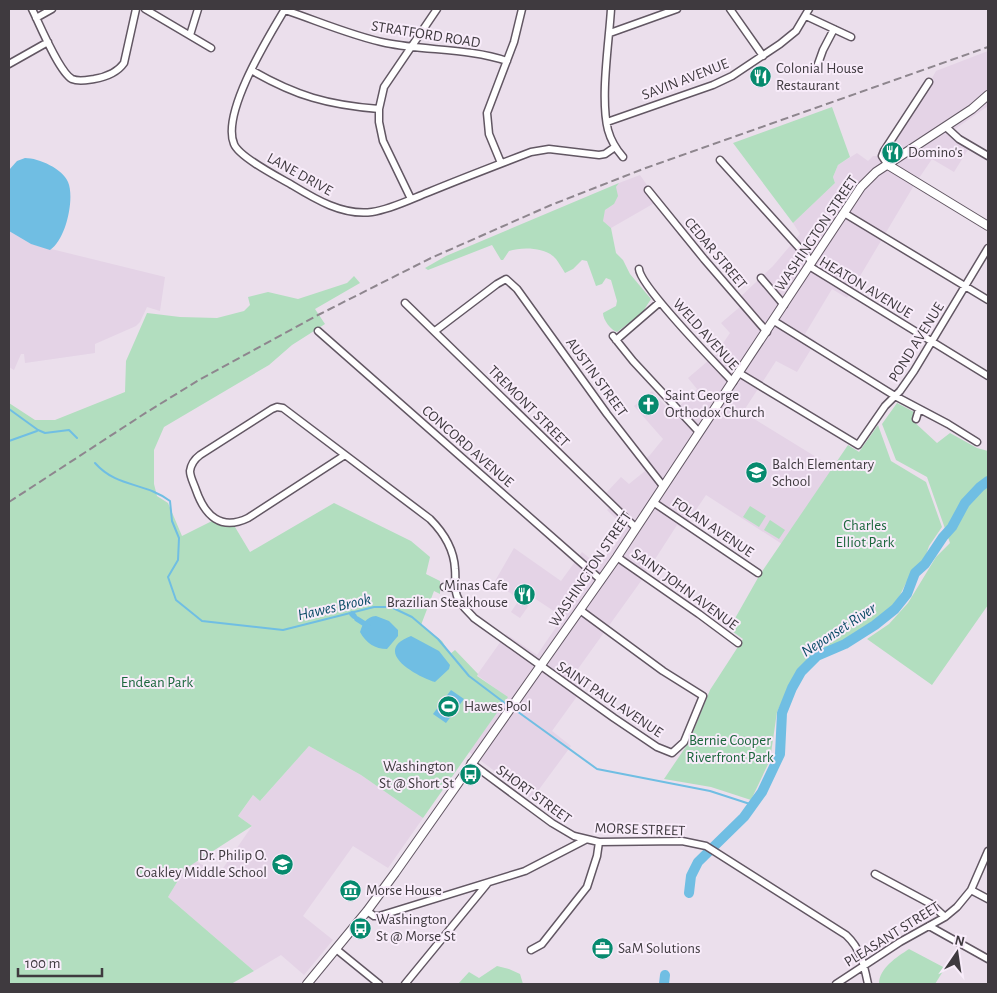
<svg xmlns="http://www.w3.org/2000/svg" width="997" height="993" viewBox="0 0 997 993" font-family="'Alegreya Sans',sans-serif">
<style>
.built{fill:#e4d3e6}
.green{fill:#b2debf}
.water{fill:#70bee3}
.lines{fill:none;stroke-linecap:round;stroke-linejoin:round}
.stream{stroke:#70bee3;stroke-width:2}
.canal{stroke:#70bee3;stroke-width:5.5}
.river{stroke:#70bee3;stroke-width:10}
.minor-casing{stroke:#625763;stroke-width:9}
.major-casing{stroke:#625763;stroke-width:10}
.minor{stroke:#fff;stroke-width:6}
.major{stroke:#fff;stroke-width:8}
.rail{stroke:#8e868e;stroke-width:2;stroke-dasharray:8 4;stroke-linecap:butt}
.labels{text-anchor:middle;stroke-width:4;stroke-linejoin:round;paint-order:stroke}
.street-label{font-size:15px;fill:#3f3a3f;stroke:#f8ecfa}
.poi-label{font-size:15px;fill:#3f3a3f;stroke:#f8ecfa;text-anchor:start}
.park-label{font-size:15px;fill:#1c673d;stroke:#f8ecfa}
.water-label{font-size:16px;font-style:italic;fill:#0c4d67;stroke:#f8ecfa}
</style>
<rect width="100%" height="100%" fill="#ebdfec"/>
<path class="built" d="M988,51V106L948,134L969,148L954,172L932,159L913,187L847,298L832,289L805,334L816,341L797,372L776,361L743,412L834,468L782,544L706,495L683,529L677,525L641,581L570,680L583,688L552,731L571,746L532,799L469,752L507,697L477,675L506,634L537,655L563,617L534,598L520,618L511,612L519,600L495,581L514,548L561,581L582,552L598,565L615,545L625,528L607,510L615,502L606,493L621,477L629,484L645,471L640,464L650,455L663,439L634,406L652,391L672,413L697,389L688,378L715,355L730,333L721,323L741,306L736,301L773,266L800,234L793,223L835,183L833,177L838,165L857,153L868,161L873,156H884L886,150L906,124L936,71Z
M640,175L658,201L611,228L603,221V216L605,210L614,204L616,187L619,183Z
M9,231L31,244L165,277L160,311L147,307L140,322L136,326L95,344V353L25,363L24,354H21L14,370L9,367Z
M309,746L361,775L423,818L388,868L353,846L303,916L333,940L304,975L281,955L254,971L168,897L185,869L192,859L219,874L252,826L238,816L244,808L253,795L261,800Z"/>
<path class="green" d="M832,107L850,157L838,165L833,177L835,183L793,223L733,143Z
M619,183L616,187L618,196L614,204L605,210L603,221L611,228L616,253L623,260L630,274L651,299L642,313L617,332C611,330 603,320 603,313L616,306L617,301L611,280L606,278L602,284L596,286L587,261L582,260L573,269L565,273C562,268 559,263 556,259C546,247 522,247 509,251L503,260H501L492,245L428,270L425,268L446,256Z
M354,276L360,283L315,309L325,324L292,345L269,365L164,427L154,450V484L157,496L168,503L182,536L212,521L222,526L235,527L250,552L334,503L411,541L430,557L426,574L440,581V594L434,591L421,625L442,641L450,654L455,650L478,674L477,676L508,697L423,818L361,775L309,746L260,801L253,795L238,816L252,826L185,869L168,897L254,971L231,984H9V403L35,420H55L125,392L126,361L147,313L180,317L217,318L244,311L250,305L248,297L268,292L298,299L347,283Z
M897,403L914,412L912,420L937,443L950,433L977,448L988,451V605L932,685L867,639L889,624L908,603L936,557L950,543L927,477L896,460L882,424Z
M878,425L891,461L926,482L942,527L929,546L926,555L919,567L906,583L894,607L850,637L813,655L796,672L777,712L770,760L751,800L711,787L664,779L689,742L710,690L743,639L729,629L759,576L848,445L859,452Z
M750,506L766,516L759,527L743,517Z
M770,520L785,530L779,539L764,530Z
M909,949L945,968L935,984H879C879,968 897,957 909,949Z
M497,966L509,969L520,974L523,984H458L469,972L479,978Z"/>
<path class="water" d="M25,158C39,158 63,169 68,182C75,198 66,240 50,250L31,244L9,231V170L17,161Z
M376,616L389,621L398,630V636L387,649C375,649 366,643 360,632C363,623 366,617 376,616Z
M411,636L439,651L450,665L449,669L435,682C416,676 371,651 411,636Z
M451,690L464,699L446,723L433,714Z"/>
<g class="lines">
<path class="stream" d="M9,409L38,430L45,433L69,430L77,438
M9,441L37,431
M95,463C117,488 145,482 170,501L172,521L179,538L178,560L168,577L176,600L202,621L283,630L374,607H391L412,617L438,639L469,676L510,707
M514,709L597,769L710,791L753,805"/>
<path class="canal" d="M352,614L354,616
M357,619L368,626"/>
<path class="river" d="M689,893L691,876L698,862L744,817L762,792L780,754L782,713L792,688L801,672L817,656L845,644L875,625L895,609L907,594L915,573L925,564L943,537L952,527L965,503L980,487L988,481
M664,984L665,975"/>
<defs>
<path id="minor" d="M32,9C39,23 59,72 72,79C79,82 87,80 94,79C106,77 117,73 124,63L136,9
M145,9L211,48
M285,9C269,36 221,113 234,144C239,157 278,177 292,185C315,199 343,216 372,212C392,209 411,199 429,192C463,178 497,165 531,152L549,149L599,155L605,154L615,147
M611,9C609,43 600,98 608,130C611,141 616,149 623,157
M730,9L763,56
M285,10C318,21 352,36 386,43C426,51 469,48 507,61
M806,16L851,37
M36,18L52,9
M610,33L677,9
M190,35L198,9
M9,64L48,42
M818,64L823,50L834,29
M251,70C296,96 328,105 379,109
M607,122L713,85L732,76L780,44L796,31L809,9
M946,127L959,139L988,156
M720,160L812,262
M501,163L489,134L487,113L514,42L522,9
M888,165L882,156L884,151L929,82
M648,190L704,259L767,332
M411,199L383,141L379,122V109L384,87L437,9
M844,213L988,300
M809,266L988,376
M639,269C640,286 717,365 733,382
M761,278L784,305
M405,303L635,527
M774,321L895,396L948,424L977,442
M318,331L601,580
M435,331L497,284L506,279L517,289L607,414L663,486
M613,336L633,361L699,432
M616,340L660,302
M739,373L858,445L885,406L900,391L914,371L988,248
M916,419L919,409
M345,455L248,518C221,531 205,516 196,490C194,484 190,477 190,471C191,464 196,458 200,455L272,409L277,407L283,408L430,519C444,533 454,549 455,569C456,578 454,588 457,596C460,605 468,611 474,618L614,718L657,747L672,753L684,742L703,696L663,671L580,610
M653,502L758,573
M617,557L699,614L738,643
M444,587L456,588
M471,763L552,823L574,836L599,842L682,841L706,846L846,935C861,949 864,965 868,984
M875,874L931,904L945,917
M971,890L988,899
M367,911L374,916H379L525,871L585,840
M929,926L988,959
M336,949L379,984
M531,950L542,944L587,887L597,856L599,842
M405,984L487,884
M836,984L900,942L945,917L957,907L971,890L988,851"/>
<path id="major" d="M888,165L988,226
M307,984L367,911L395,873L617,557L861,187L876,172L972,109L988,95"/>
</defs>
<use href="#minor" class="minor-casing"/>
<use href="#major" class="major-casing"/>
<use href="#minor" class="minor"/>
<use href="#major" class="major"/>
<path class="rail" d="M9,502L147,412L199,380L320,314L431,258L551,205L643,169L988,47"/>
</g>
<defs>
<symbol id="restaurant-disc" viewBox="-11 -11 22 22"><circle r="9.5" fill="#068a6e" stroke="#f8ecfa"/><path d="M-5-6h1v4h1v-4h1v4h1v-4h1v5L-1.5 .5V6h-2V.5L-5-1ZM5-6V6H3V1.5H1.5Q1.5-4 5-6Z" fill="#fff"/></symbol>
<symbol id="church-disc" viewBox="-11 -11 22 22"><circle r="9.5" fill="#068a6e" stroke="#f8ecfa"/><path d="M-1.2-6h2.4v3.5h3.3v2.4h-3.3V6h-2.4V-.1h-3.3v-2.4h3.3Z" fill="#fff"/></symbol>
<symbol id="school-disc" viewBox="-11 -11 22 22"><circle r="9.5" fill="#068a6e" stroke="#f8ecfa"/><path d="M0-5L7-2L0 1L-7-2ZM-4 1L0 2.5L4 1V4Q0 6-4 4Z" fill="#fff"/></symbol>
<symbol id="stadium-disc" viewBox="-11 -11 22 22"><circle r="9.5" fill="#068a6e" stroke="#f8ecfa"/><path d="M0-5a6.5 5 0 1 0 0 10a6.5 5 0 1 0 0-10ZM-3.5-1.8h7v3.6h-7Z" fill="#fff"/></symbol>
<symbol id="bus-disc" viewBox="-11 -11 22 22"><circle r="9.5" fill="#068a6e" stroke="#f8ecfa"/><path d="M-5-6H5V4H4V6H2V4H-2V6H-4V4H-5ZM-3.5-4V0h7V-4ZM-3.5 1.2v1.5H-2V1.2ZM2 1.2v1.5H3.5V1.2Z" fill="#fff"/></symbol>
<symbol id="museum-disc" viewBox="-11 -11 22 22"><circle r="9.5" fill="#068a6e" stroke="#f8ecfa"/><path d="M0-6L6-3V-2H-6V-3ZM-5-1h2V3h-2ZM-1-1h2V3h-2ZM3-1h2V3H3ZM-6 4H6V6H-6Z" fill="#fff"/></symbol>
<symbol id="office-disc" viewBox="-11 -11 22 22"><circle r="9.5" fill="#068a6e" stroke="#f8ecfa"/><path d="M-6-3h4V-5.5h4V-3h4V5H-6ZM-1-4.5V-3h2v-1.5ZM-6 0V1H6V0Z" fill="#fff"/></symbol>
</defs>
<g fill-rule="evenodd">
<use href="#restaurant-disc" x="748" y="64" width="25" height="25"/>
<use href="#restaurant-disc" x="880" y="140" width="25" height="25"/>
<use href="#church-disc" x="636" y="392" width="25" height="25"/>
<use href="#school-disc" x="744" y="460" width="25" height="25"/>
<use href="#restaurant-disc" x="512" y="582" width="25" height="25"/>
<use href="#stadium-disc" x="436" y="694" width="25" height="25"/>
<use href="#bus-disc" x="458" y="762" width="25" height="25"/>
<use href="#school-disc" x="270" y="852" width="25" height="25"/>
<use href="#museum-disc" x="338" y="878" width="25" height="25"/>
<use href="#bus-disc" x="348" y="916" width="25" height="25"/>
<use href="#office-disc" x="590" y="936" width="25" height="25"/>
</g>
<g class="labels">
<g class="street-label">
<text transform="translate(426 34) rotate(9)" y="5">STRATFORD ROAD</text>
<text transform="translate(685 79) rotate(-21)" y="5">SAVIN AVENUE</text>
<text transform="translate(300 174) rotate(29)" y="5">LANE DRIVE</text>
<text transform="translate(816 233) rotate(-56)" y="5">WASHINGTON STREET</text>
<text transform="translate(716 253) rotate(50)" y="5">CEDAR STREET</text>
<text transform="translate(866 287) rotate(31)" y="5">HEATON AVENUE</text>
<text transform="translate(706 334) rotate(48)" y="5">WELD AVENUE</text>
<text transform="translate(916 342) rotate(-58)" y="5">POND AVENUE</text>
<text transform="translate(597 377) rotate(54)" y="5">AUSTIN STREET</text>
<text transform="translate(529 406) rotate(45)" y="5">TREMONT STREET</text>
<text transform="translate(468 446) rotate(41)" y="5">CONCORD AVENUE</text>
<text transform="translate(713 527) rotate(34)" y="5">FOLAN AVENUE</text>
<text transform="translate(590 569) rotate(-56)" y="5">WASHINGTON STREET</text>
<text transform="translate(685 589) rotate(36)" y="5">SAINT JOHN AVENUE</text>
<text transform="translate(610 699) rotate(34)" y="5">SAINT PAUL AVENUE</text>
<text transform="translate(534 794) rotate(36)" y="5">SHORT STREET</text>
<text transform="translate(640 829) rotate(2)" y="5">MORSE STREET</text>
<text transform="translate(892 934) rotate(-32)" y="5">PLEASANT STREET</text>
</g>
<g class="poi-label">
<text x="776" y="73">Colonial House<tspan x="776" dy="17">Restaurant</tspan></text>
<text x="908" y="157">Domino's</text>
<text x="665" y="400">Saint George<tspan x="665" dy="17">Orthodox Church</tspan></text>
<text x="772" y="469">Balch Elementary<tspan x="772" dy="17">School</tspan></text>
<text x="508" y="590" text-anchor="end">Minas Cafe<tspan x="508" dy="17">Brazilian Steakhouse</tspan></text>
<text x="464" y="711">Hawes Pool</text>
<text x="454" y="771" text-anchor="end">Washington<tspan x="454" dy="17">St @ Short St</tspan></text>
<text x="267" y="860" text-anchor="end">Dr. Philip O.<tspan x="267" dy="17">Coakley Middle School</tspan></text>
<text x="366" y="895">Morse House</text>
<text x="376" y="924">Washington<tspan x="376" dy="17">St @ Morse St</tspan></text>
<text x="618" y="953">SaM Solutions</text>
</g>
<g class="park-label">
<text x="865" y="530">Charles<tspan x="865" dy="17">Elliot Park</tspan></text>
<text x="157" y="687">Endean Park</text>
<text x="730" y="745">Bernie Cooper<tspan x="730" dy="17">Riverfront Park</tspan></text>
</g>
<g class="water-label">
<text transform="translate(334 606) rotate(-13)" y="6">Hawes Brook</text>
<text transform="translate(838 629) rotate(-33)" y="6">Neponset River</text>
</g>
</g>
<rect width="997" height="993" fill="none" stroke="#3f3a3f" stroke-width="20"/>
<g transform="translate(957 953) rotate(13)" stroke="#f8ecfa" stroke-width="4" paint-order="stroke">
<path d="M0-4L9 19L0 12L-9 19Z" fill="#3f3a3f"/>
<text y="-8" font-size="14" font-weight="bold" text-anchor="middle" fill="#3f3a3f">N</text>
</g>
<path d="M18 968v8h84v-8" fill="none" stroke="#3f3a3f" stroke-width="2.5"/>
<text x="25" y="968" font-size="15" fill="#3f3a3f" stroke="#f8ecfa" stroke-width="4" paint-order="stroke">100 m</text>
</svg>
